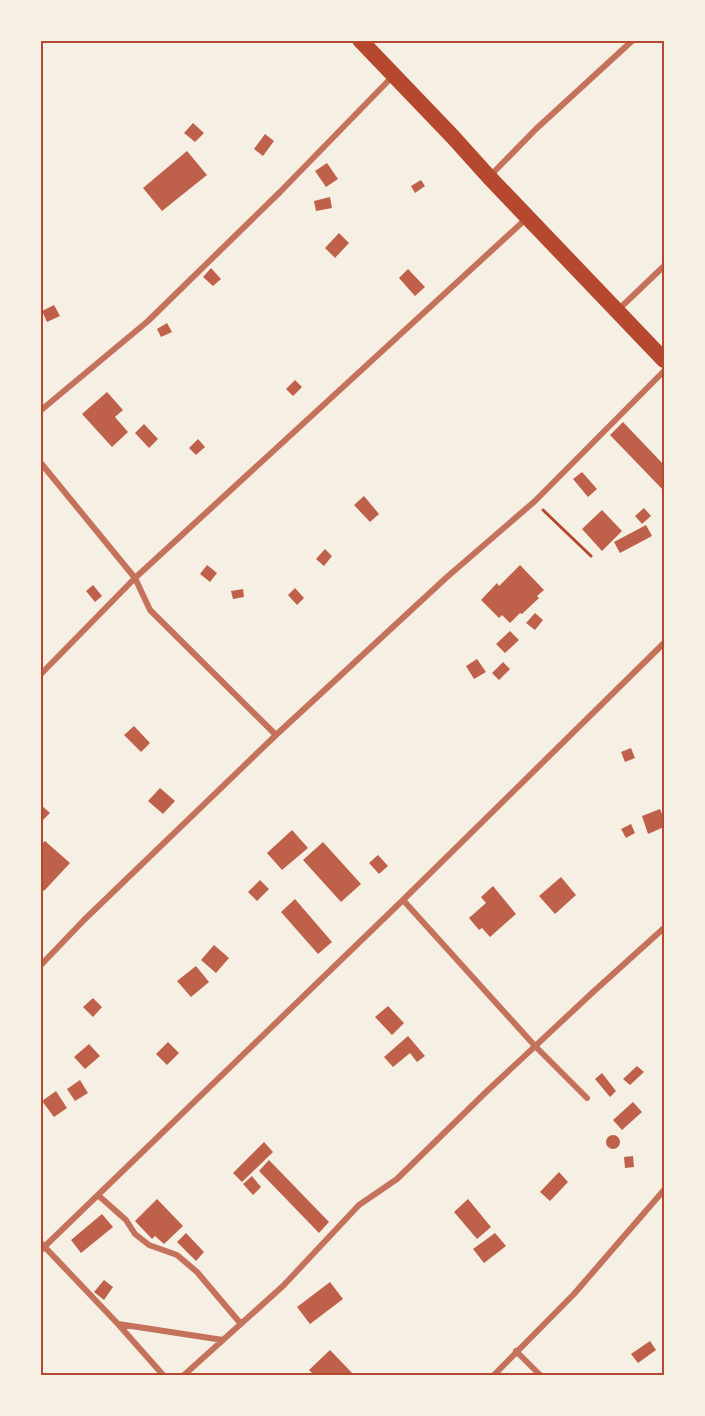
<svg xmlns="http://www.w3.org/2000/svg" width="705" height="1416" viewBox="0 0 705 1416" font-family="'Archivo Narrow',sans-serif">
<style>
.building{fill:#bf614a}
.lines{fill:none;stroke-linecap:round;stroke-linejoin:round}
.path{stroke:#b5482f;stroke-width:3}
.minor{stroke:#c5725c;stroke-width:6}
.trunk{stroke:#b5482f;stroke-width:16}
.neatline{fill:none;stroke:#b5482f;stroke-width:2}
</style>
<rect width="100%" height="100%" fill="#f6efe4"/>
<path class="building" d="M193,123L204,133L195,142L184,133Z
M265,134L274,141L263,156L254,149Z
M187,151L207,175L162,211L143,188Z
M327,163L338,179L326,187L315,171Z
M421,180L425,186L415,193L411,186Z
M330,197L332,208L316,211L314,201Z
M339,233L349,243L335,258L325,248Z
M211,268L221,279L213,286L203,277Z
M408,269L425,287L415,296L399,278Z
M54,305L60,316L47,322L42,311Z
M167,323L172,332L161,337L157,329Z
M295,380L302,387L293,396L286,389Z
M107,392L123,410L115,417L128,432L112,447L82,414Z
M623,422L664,465V491L610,435Z
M144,424L158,439L149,448L135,433Z
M198,439L205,447L196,455L189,448Z
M582,472L597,489L588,497L573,479Z
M364,496L379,514L370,522L354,505Z
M644,508L651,516L642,524L635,516Z
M602,510L622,531L602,551L582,529Z
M646,525L652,536L620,553L614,542Z
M325,549L332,556L324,566L316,559Z
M207,565L217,573L210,582L200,574Z
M520,565L544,590L537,596L539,598L522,614L520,613L510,623L502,615L499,618L481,600L497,583L499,586Z
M93,585L102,596L95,602L86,591Z
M295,588L304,598L297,605L288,595Z
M243,589L244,597L233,599L231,591Z
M535,613L543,620L535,630L526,623Z
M510,631L519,640L505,653L496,644Z
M477,659L486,672L474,679L466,666Z
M503,662L510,669L499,680L492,673Z
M134,726L150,743L141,752L124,735Z
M631,748L635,758L625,762L621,752Z
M160,788L175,801L163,814L148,801Z
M40,804L50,813L40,823Z
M660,809L664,819V827L648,834L642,816Z
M631,824L635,833L626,838L621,829Z
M292,830L308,848L282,870L267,853Z
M45,841L70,863L44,891L40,887V845Z
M323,842L361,884L341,902L303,860Z
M378,855L388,866L379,874L369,863Z
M561,877L576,895L555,914L539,896Z
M260,880L269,889L257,901L248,892Z
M493,886L516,914L490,937L482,928L479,930L469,918L486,903L481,897Z
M295,899L332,942L318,954L281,912Z
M214,945L229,958L216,973L201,960Z
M196,966L209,982L191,997L177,981Z
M93,998L102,1007L93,1017L83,1007Z
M388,1006L404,1023L392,1035L375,1017Z
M408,1036L425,1056L417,1062L410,1053L393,1067L384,1057Z
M168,1042L179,1053L167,1065L156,1054Z
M89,1044L100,1056L85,1069L74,1057Z
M637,1066L644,1072L630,1085L623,1079Z
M602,1073L616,1091L610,1097L595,1079Z
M80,1080L88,1093L75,1101L67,1089Z
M56,1091L67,1108L54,1117L42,1101Z
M633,1102L642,1112L622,1130L613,1120Z
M606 1142a7 7 0 1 1 14 0a7 7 0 1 1-14 0Z
M264,1142L273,1152L242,1182L233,1173Z
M633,1156L634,1167L625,1168L624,1157Z
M269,1160L329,1222L319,1233L259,1171Z
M559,1172L568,1182L550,1201L540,1192Z
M252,1176L261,1187L253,1195L243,1184Z
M157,1199L183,1226L164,1244L155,1236L152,1239L135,1221Z
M468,1199L491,1227L477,1239L454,1212Z
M102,1214L113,1227L81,1253L71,1240Z
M186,1233L204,1252L196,1261L177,1242Z
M495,1233L506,1246L484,1263L473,1249Z
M104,1280L113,1287L104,1300L94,1292Z
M330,1282L343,1299L310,1324L297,1307Z
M650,1341L656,1350L638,1363L631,1354Z
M330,1350L355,1376H315L309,1370Z"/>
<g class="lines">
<path class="path" d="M543,510L591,556"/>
<path class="minor" d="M489,177L536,129L633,40
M618,310L664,266
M40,411L148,321L280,192L392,77
M40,462L135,578L150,610L276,735
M40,675L135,578L527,218
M403,900L535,1046L587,1098
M40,966L84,920L276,735L447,577L535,501L664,371
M99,1196L126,1220L135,1234L149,1245L177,1255L197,1272L241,1324
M40,1242L118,1324L164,1376
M40,1251L403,900L664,643
M118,1324L223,1340
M516,1351L541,1376
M183,1376L283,1286L359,1205L397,1179L485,1093L592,993L664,928
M493,1376L574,1294L664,1190"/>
<path class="trunk" d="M360,40L453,137L489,177L664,360"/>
</g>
<rect width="705" height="1416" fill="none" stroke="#f6efe4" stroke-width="84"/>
<rect x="42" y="42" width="621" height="1332" class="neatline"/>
</svg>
